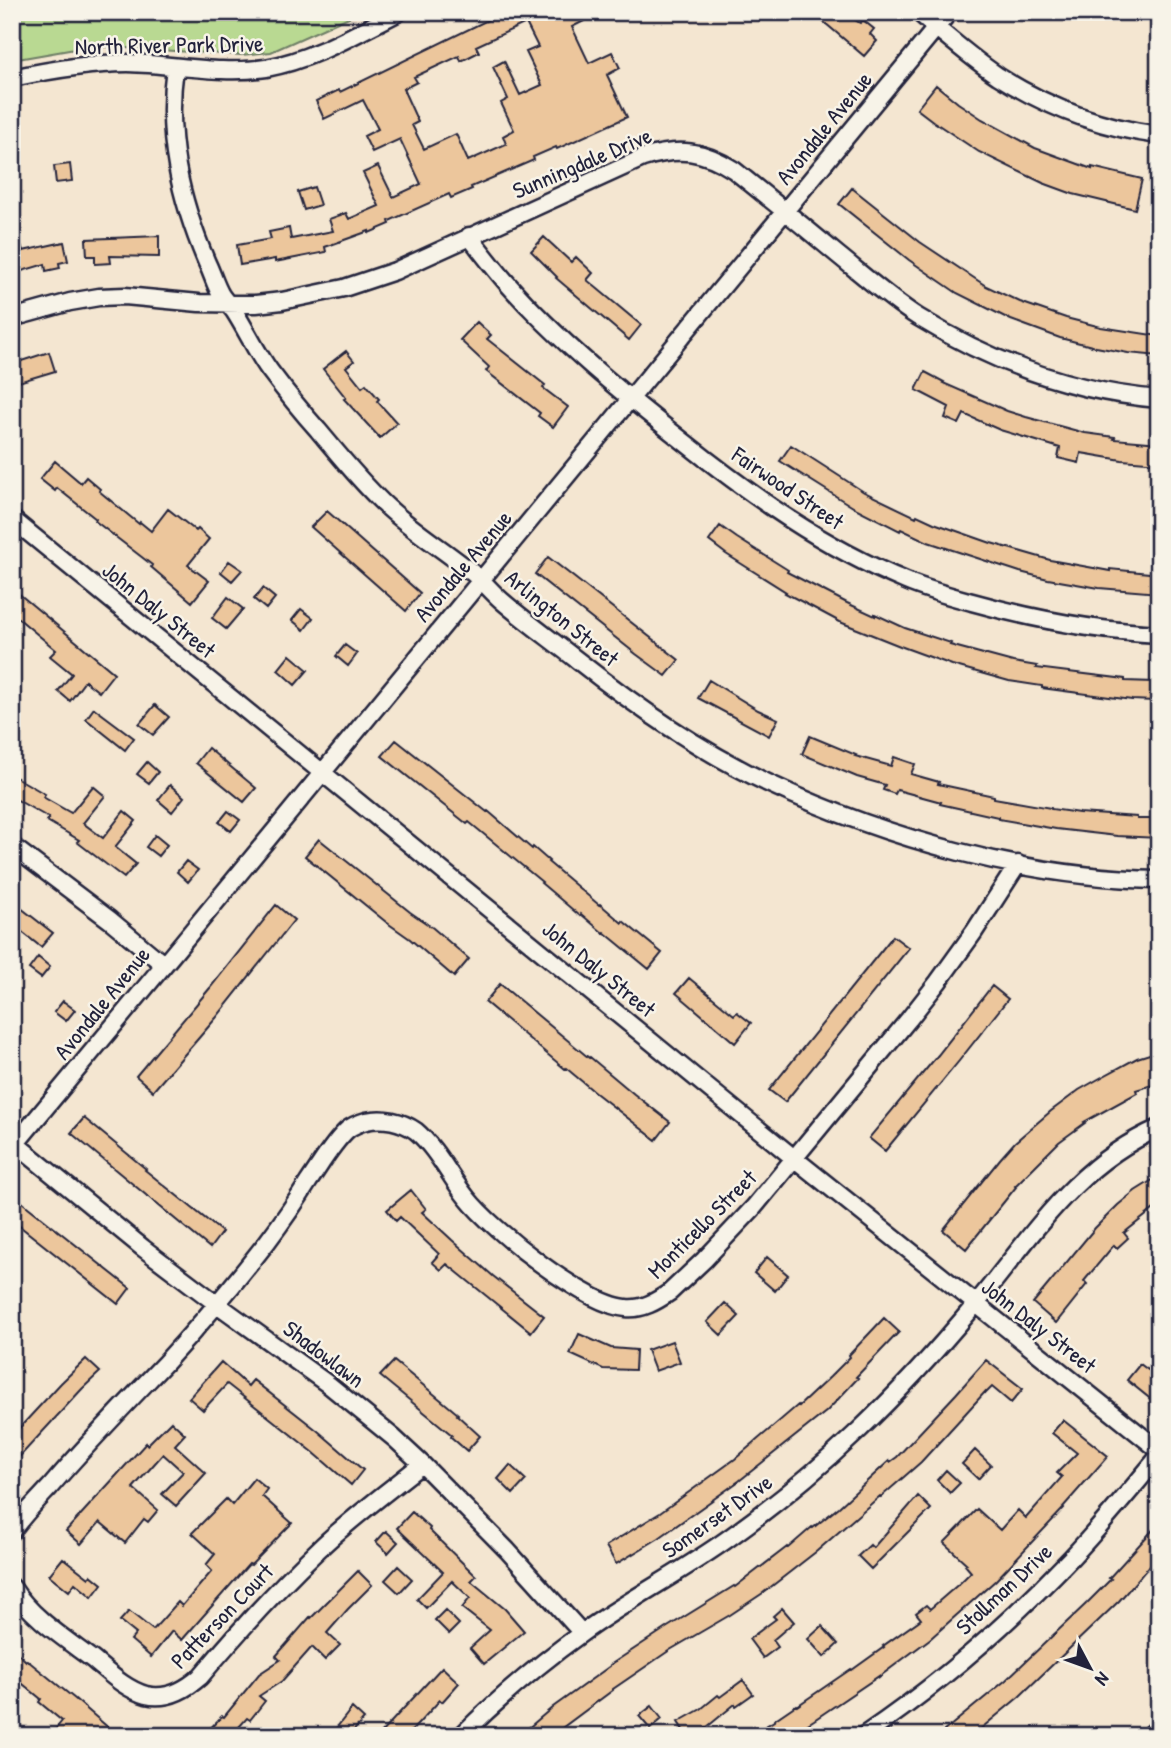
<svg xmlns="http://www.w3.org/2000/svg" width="1171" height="1748" viewBox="0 0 1171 1748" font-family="'Patrick Hand',sans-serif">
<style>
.green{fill:#b9d992;stroke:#6e7e66;stroke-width:2}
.building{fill:#ecc69c;stroke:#22223b;stroke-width:2;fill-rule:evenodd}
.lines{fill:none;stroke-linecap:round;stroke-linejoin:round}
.minor-casing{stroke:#22223b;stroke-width:21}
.minor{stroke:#f7f3e8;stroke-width:16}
.labels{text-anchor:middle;stroke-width:5;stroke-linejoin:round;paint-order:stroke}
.street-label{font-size:23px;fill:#22223b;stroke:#f7f3e8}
</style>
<rect width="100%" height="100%" fill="#f4e6d1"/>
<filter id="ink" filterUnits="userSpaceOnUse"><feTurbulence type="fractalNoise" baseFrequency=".0143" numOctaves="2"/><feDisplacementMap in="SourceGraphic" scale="14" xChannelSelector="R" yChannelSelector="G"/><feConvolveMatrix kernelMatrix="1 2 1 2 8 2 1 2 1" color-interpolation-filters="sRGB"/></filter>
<g filter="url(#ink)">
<path class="green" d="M12,12H360L271,52L241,55L92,46L12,60Z"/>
<path class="building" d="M504,12H580L584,21L572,27L589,63L612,52L620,68L607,75L627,117L557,149L556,147L533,157L534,160L471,187L472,189L451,198L449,194L389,221L390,224L369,233V231L325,247L326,252L275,262V259L240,265L237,245L271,239L269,232L289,228L291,239L333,231L329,219L346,213L349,219L379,206L363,173L378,166L393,197L421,184L400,139L372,152L364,136L378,129L363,100L324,119L316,101L339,90L340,92ZM526,23L538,47L526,52L542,85L520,95L504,61L493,67L508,99L501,103L514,130L503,136L506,144L468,161L456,134L424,149L412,125L418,122L403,89L417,82L414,77L459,56L461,61L479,52L476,46Z
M812,12H842L860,23L863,20L874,29L870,34L877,41L864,56Z
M936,85L958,103L982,119L1035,148L1092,169V167L1142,179L1135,209L1073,194L1043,183L979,152L934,122L917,109Z
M70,164L72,181L56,183L54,166Z
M314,187L320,205L304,210L298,192Z
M852,188L920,242L986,286L1020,302L1066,318L1101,327L1159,336V356L1128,353L1096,347L1060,338L1011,320L957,293L909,260L839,204Z
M15,226L23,251L64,242L68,261L59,263L60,268L46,271L45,264L12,274V227Z
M159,236V257L110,256L111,263L95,264V256H87L86,239Z
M544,237L571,262L576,257L593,273L587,280L641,325L629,340L556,278L557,277L531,251Z
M477,322L491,335L487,339L545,385L543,388L568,407L553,427L538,416L540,413L486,371L489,367L460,340Z
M346,351L354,361L346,367L362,387L366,384L379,399L377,401L397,423L380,438L344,399L346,398L323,369Z
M49,352L55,371L12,384V364Z
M925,372L944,382L943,383L1007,411L1026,417L1085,433L1115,437L1114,439L1159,443V463L1122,460L1081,453L1079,463L1058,458L1060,448L1000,430L964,414L959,424L945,418L949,407L916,390Z
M791,445L864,492L916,517L917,515L934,523L991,543L1050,560L1110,571V569L1159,574V593L1099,588L1048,579L1020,572L928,542L901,529L900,531L853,507L780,461Z
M55,461L81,483L86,477L100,489L99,491L139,524L140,522L151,531L168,509L196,531L198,529L209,539L188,565L209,581L192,602L151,567L152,565L95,521L96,519L57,488L55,491L40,479Z
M327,511L420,593L406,611L311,527Z
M720,526L737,538L788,570L787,572L847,603L875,616V614L905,628L951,643L950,645L1013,662L1037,666L1036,668L1125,679V681L1154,682V701L1132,700L1042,688V686L1009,681L952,665L900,646L840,622L812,607L785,593L786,592L726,554L709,541Z
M548,557L679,660L666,676L636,654L535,574Z
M229,561L242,570L232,581L221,572Z
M12,588L114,673L99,692L85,681L70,701L58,691L72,674L50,656L56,650L12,613Z
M263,588L275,598L266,609L254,599Z
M228,597L243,609L226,629L212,618Z
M301,609L313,618L304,630L292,620Z
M345,645L357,654L348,666L336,656Z
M290,655L308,670L295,685L278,670Z
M709,680L758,710L778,719L769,736L698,698Z
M155,705L169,717L153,735L139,724Z
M94,708L134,738L125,750L86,719Z
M810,736L856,755L855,756L891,766L894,757L915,764L911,774L939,782L938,784L994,796V798L1051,808V809L1079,813L1137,817V819H1159V838L1117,836L1056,829L998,819V817L940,804L941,802L897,790L895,794L883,790L885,785L857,777L802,754Z
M396,740L487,812L488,811L532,849L533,847L549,861L548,862L599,905L600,904L622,923L623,921L662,953L649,969L604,932L603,933L581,914L580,916L541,883L542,882L469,822L467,824L382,756Z
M208,748L256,788L244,802L196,763Z
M147,762L158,772L149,783L137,774Z
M12,775L45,794L43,797L71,813L93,786L105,796L83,823L103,838L124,811L136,821L115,847L136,864L124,878L77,842L79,840L47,821L49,818L12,797Z
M170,785L184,797L172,812L158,800Z
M228,811L240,820L231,831L219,822Z
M155,835L167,845L158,856L146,847Z
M319,839L410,912L433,928L469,959L454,977L410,939L386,922L305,856Z
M186,861L198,870L188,882L177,872Z
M12,901L53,933L41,947L12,924Z
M276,905L294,920L216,1018L153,1091L136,1076L210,988Z
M893,936L909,948L785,1102L769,1090Z
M38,957L50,967L41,978L29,969Z
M689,978L734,1015L737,1012L751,1023L735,1043L676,993Z
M500,984L589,1058L590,1057L634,1094L670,1122L656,1140L597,1094L566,1068L565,1069L485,1002Z
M992,986L1008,999L959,1061L885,1151L869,1138L938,1055Z
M63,1001L75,1010L66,1021L54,1012Z
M1159,1051V1083L1136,1090L1137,1093L1084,1122L1085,1123L1059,1142L1015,1186L1016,1187L966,1249L943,1230L1000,1159L1015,1142L1051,1111L1079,1090L1102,1077L1137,1058Z
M84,1118L146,1169L145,1170L222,1232L210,1248L71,1133Z
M1159,1176V1205L1124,1233L1128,1238L1117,1248L1114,1245L1084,1281L1087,1284L1056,1323L1033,1303L1095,1228L1118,1205L1135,1191Z
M411,1190L426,1209L422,1212L452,1240L493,1276L544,1316L531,1332L447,1264L441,1270L432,1262L439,1254L400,1217L396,1221L387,1210Z
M18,1199L130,1288L118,1304L12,1220V1207Z
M767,1257L788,1275L775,1291L754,1273Z
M725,1303L739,1316L721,1335L707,1322Z
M884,1318L899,1332L856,1377L858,1378L827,1411L739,1481L659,1538L616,1564L606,1546L660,1513L735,1459L798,1405L799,1406L830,1377L850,1357L849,1355Z
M579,1334L611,1348L636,1350L635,1370L603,1369L570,1354Z
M672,1341L680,1362L655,1371L647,1350Z
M1159,1358V1394L1153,1401L1127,1380L1140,1364L1148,1370Z
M86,1359L100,1372L82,1389L12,1465V1436L61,1383Z
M986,1360L1023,1389L1011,1403L992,1387L986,1393L985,1392L921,1462L881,1497L880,1496L817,1551L763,1593L730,1615L670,1650L613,1689V1690L558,1731L562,1736H519L553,1707L610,1666V1665L666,1628L734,1586L735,1587L787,1547L788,1548L812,1527L813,1528L839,1507L889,1461L890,1462L897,1457L956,1394Z
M394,1361L458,1414L457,1415L480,1436L467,1451L451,1437L452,1435L380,1376Z
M221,1362L248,1386L253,1380L318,1431L363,1470L351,1485L313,1452L227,1384L203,1410L189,1398Z
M1063,1420L1108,1456L1063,1507L1064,1508L996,1580L931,1638L879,1677V1676L814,1720L789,1736H749L774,1721V1720L796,1705L797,1706L851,1669L852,1670L884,1647L883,1646L921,1619L916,1613L926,1605L930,1609L961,1582L971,1572L965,1565L967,1564L944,1543L977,1509L1000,1530L1018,1510L1026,1518L1062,1477L1057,1473L1077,1453L1052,1433Z
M171,1421L185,1434L175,1445L206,1473L176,1506L162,1494L183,1472L163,1454L133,1488L158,1510L148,1522L144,1519L125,1543L100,1522L81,1544L66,1531L146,1443L147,1445Z
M975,1450L991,1465L978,1479L962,1464Z
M510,1465L526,1480L513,1494L498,1479Z
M946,1470L960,1483L950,1493L937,1480Z
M254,1478L267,1489L262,1496L292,1523L251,1565L249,1564L182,1640L172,1631L151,1657L131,1640L136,1634L120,1621L129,1611L153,1630L178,1602L182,1606L212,1571L206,1565L215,1554L192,1533L226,1499L232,1505Z
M918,1496L931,1509L871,1569L858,1556L870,1545L873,1548Z
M412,1512L430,1528L429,1530L476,1576L471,1581L505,1609L524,1631L484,1664L470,1648L490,1630L462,1608L470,1598L452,1581L426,1608L417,1599L443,1572L397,1528Z
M1159,1523V1555L1119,1601L1019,1697L972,1736H938L1006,1680L1087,1603L1111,1579L1109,1578Z
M386,1531L398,1542L388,1553L376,1542Z
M63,1558L89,1578L91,1575L102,1584L92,1597L75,1583L69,1591L49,1575Z
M398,1566L412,1579L399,1593L385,1580Z
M358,1571L372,1585L348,1609L327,1633L340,1645L325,1660L312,1647L282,1681L259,1696L265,1701L250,1720L247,1718L231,1736H203L222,1716L224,1717L259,1674L280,1660L276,1656L310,1617L311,1618Z
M782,1608L794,1622L773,1640L778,1647L763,1658L749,1639L776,1619L773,1616Z
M445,1610L459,1624L449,1634L435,1620Z
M822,1626L838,1644L824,1657L808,1639Z
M12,1648L26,1661L27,1660L75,1699L118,1736H50L62,1721L39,1702L41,1699L12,1675Z
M442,1667L459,1683L442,1702L440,1700L407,1736H378Z
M743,1680L753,1694L736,1706L735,1704L701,1732L695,1736H687L678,1722L701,1709L718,1695L720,1697Z
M652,1706L662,1719L650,1729L639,1716Z
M352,1708L364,1719L349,1736H330Z
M1159,1714V1736H1135Z"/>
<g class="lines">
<defs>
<path id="minor" d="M918,12C944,34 970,57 998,76C1047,107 1102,128 1159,135
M175,67C165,136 180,199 207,263C212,273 215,285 221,295C225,301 230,306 234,311C247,331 256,352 270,371C285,391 301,411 318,430C339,455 359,480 383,503C413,532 450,553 481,580C488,587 494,594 501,600C525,621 552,640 577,660C638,708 700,751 770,784C888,839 1027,878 1159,880
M12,78C50,70 89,63 128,63C175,64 220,75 266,68C313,60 357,33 399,12
M469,236C481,251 493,267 506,282C558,341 621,392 683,441C752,496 823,547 906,581C927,590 950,596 972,602C1033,619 1095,631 1159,634
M12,318L70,302L99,297L125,296L199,303L256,304L282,301L344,288L395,271L643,158C679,147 703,150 734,170C769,198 803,226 838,255C864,276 890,299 918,317C993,363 1071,392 1159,399
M12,519L795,1159L1159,1450
M12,846L110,920L163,964
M12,1141L143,1248L217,1304L329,1385L394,1438L422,1464L507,1550L582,1633
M12,1148C326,771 636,391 949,12
M12,1531C23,1515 37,1501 50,1487C87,1444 126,1404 165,1363C201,1324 235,1283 267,1242C282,1222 296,1202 309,1181C321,1164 332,1144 347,1130C352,1126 359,1123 366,1121C383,1117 402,1121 416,1131C437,1149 450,1177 467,1198C492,1230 586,1305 626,1308C642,1310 657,1301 670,1292L704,1260L754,1207L909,1019L938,982L974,932L1018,864
M12,1587C31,1617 64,1638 92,1659C108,1672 125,1689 146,1695C166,1700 185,1690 200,1677C237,1633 276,1590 318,1550C350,1519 387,1492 422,1464
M461,1736C499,1698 539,1664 582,1633C629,1599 682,1572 729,1538C824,1470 899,1396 974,1306C1031,1238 1074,1165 1159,1128
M863,1736C937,1686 1009,1623 1071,1558C1102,1525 1130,1491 1159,1456"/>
</defs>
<use href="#minor" class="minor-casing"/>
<use href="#minor" class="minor"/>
</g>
</g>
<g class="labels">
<g class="street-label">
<text transform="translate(169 45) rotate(-1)" y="8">North River Park Drive</text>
<text transform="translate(824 128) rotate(-51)" y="8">Avondale Avenue</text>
<text transform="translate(582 163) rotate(-23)" y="8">Sunningdale Drive</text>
<text transform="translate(788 488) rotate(34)" y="8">Fairwood Street</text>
<text transform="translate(463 566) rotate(-50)" y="8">Avondale Avenue</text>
<text transform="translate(159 610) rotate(39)" y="8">John Daly Street</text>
<text transform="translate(562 618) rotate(39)" y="8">Arlington Street</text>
<text transform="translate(599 969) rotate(39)" y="8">John Daly Street</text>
<text transform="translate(102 1003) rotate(-51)" y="8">Avondale Avenue</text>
<text transform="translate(702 1224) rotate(-45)" y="8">Monticello Street</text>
<text transform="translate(1039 1326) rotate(38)" y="8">John Daly Street</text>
<text transform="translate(324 1354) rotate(37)" y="8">Shadowlawn</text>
<text transform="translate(717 1516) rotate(-35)" y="8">Somerset Drive</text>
<text transform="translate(1004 1589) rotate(-43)" y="8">Stollman Drive</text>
<text transform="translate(222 1616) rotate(-46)" y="8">Patterson Court</text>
</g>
</g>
<rect width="1171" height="1748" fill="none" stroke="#f7f3e8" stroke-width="42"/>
<rect x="21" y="21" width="1129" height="1706" fill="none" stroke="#22223b" stroke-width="2.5" filter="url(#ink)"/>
<g transform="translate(1090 1668) rotate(131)" stroke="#f7f3e8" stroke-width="5" paint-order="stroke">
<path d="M0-5L12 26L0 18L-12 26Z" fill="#22223b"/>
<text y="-10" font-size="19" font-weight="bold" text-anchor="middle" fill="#22223b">N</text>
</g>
</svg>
